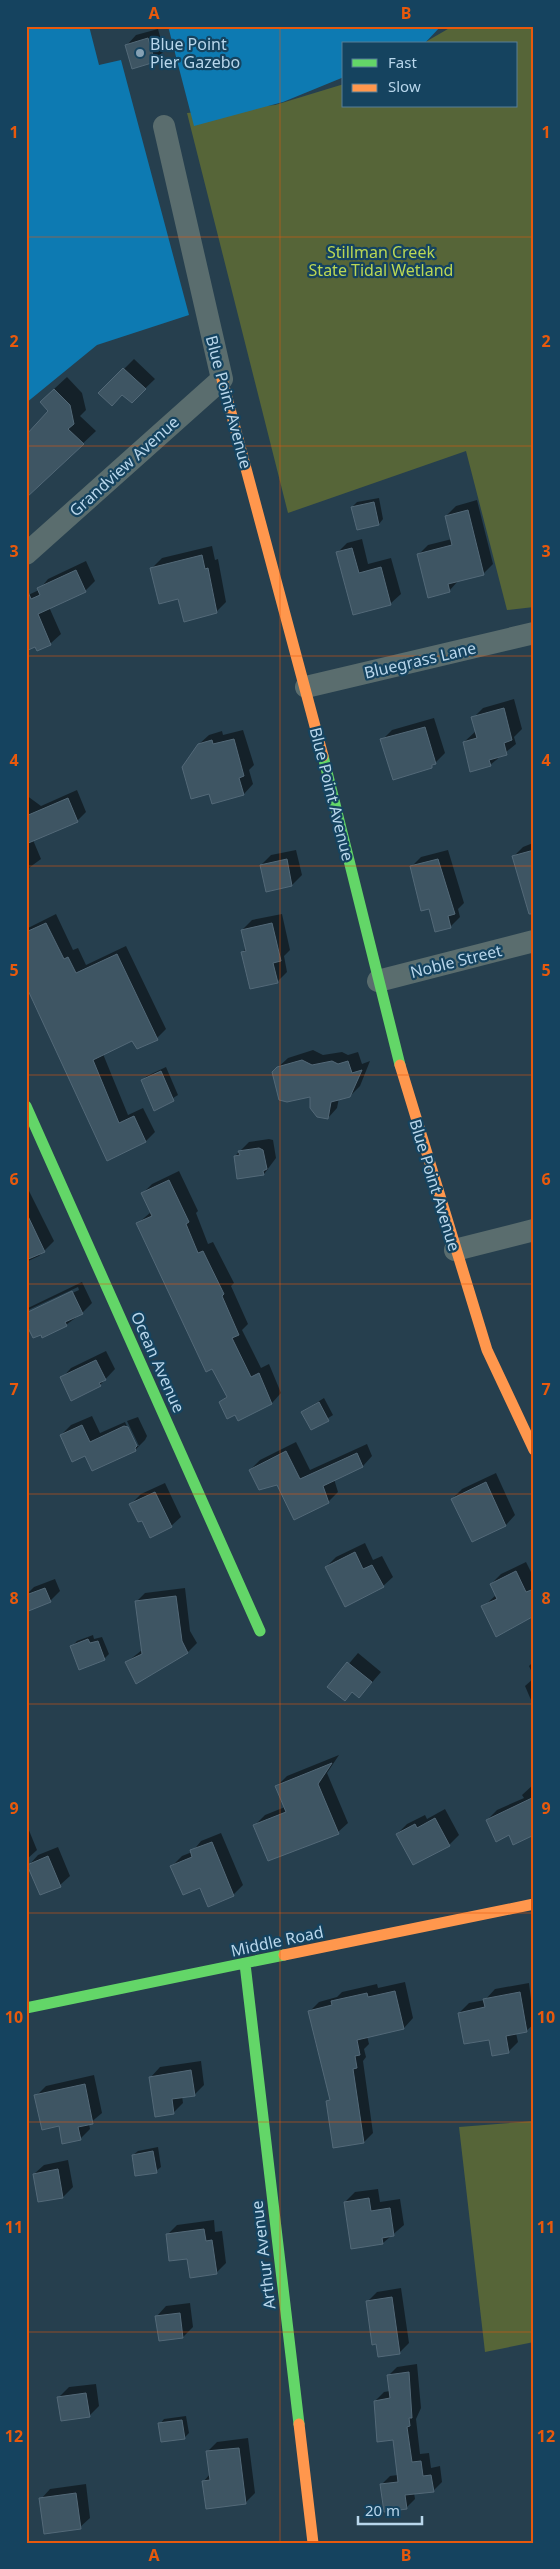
<svg xmlns="http://www.w3.org/2000/svg" width="560" height="2569" viewBox="0 0 560 2569" font-family="'Noto Sans',sans-serif">
<style>
.green{fill:#566538}
.water{fill:#0d7ab2}
.shadow{fill:#0007;fill-rule:evenodd}
.building{fill:#3e5563;stroke:#536978}
.lines{fill:none;stroke-linecap:round;stroke-linejoin:round}
.street{stroke:#5a6d6e;stroke-width:22}
.fast{stroke:#63d668;stroke-width:11}
.slow{stroke:#ff974d;stroke-width:11}
.grid{fill:none;stroke:#e8590c;stroke-width:1;stroke-opacity:0.55}
.poi-dot{fill:#85a1b4;stroke:#15435f;stroke-width:2}
.labels{text-anchor:middle;stroke-width:4.5;stroke-linejoin:round;paint-order:stroke}
.poi-label{font-size:16px;fill:#b8d6eb;stroke:#15435f;text-anchor:start}
.park-label{font-size:16px;fill:#bbd754;stroke:#15435f}
.street-label{font-size:16px;fill:#b8d6eb;stroke:#15435f}
.neatline{fill:none;stroke:#e8590c;stroke-width:2}
.grid-label{font-size:16px;text-anchor:middle;font-weight:bold;fill:#e8590c}
</style>
<rect width="100%" height="100%" fill="#263f4e"/>
<path class="green" d="M453,26H534V607L507,610L466,451L288,513L187,113L275,105L344,84V106H516V44H422Z
M534,2121V2342L485,2352L459,2127Z"/>
<path class="water" d="M26,26H89L99,65L121,60L189,315L97,345L26,403Z
M168,26H441L424,44H344V77L283,102L194,126Z"/>
<path class="shadow" d="M158,29L164,51L154,61L127,45L136,35Z
M134,359L155,379L132,401L122,394L100,393Z
M67,377L82,393L86,410L80,416L96,431L26,497L54,389Z
M379,498L383,519L379,524L352,507L357,502Z
M477,500L493,564L483,574L459,580L449,591L418,555L428,545L452,539L446,516L456,506Z
M362,539L368,564L391,558L401,594L391,603L354,613L337,553L347,543Z
M212,546L215,560L218,559L226,602L216,612L179,598L152,568L162,558Z
M86,561L95,581L85,591L49,607L61,634L51,643L37,649L26,596L39,590L48,579Z
M514,699L522,729L514,737L516,744L490,765L464,742L476,731L473,718L483,708Z
M434,718L445,753L431,767L382,740L392,730Z
M243,730L254,765L249,770L253,784L244,794L198,745L209,735L222,731L223,735Z
M77,790L86,812L77,821L33,840L41,859L26,870V795L41,806Z
M533,843H534V883L514,856L523,847Z
M296,850L302,875L292,885L261,865L271,855Z
M448,850L464,903L458,909L460,917L450,927L430,907L411,867L421,857Z
M56,914L73,950L78,948L86,965L126,946L166,1029L157,1038L133,1039L103,1054L128,1115L143,1108L155,1132L146,1141L108,1159L26,984V929Z
M282,914L290,950L284,956L287,972L277,982L242,953L246,948L242,930L252,920Z
M313,1050L323,1055L342,1052L348,1055L358,1052L362,1064L370,1061L360,1086L350,1096L339,1098L337,1108L328,1118L311,1096L273,1072L288,1058Z
M166,1067L178,1095L155,1109L142,1080L147,1076Z
M269,1139L273,1140L276,1158L264,1174L235,1156L249,1142Z
M179,1171L198,1211L196,1213L208,1244L213,1242L234,1283L231,1286L248,1324L242,1330L261,1368L269,1364L281,1393L272,1403L238,1419L235,1413L220,1402L228,1395L137,1224L151,1212L142,1194L152,1184Z
M26,1185L54,1241L39,1256L26,1262Z
M82,1282L92,1303L82,1313L66,1325L41,1333L30,1330L26,1331L28,1308ZM78,1287L79,1290L28,1313V1310Z
M106,1351L115,1369L100,1385L62,1378L71,1368Z
M324,1398L333,1415L311,1429L302,1412Z
M92,1416L100,1433L125,1422L136,1446H139L127,1421L138,1417L147,1436L145,1440L135,1450L85,1454L61,1435L71,1425Z
M296,1442L310,1470L367,1444L372,1456L363,1466L334,1479L338,1492L328,1502L277,1483L250,1470L260,1460Z
M496,1473L515,1515L506,1525L472,1541L452,1499L462,1489Z
M165,1483L181,1517L171,1526L143,1519L131,1504L141,1494Z
M365,1543L373,1560L382,1556L393,1577L383,1586L326,1567L336,1557Z
M526,1562L534,1578V1615L483,1607L496,1595L491,1584L501,1574Z
M55,1579L60,1591L50,1601L26,1602V1595L34,1587Z
M185,1588L190,1631L197,1643L188,1652L136,1682L127,1662L142,1650L136,1602L145,1593Z
M93,1635L94,1639L102,1637L109,1654L104,1659L72,1646L77,1641Z
M358,1653L381,1672L368,1687L353,1691L345,1700L329,1687Z
M534,1661V1677L529,1666Z
M534,1678V1707L525,1686Z
M339,1755L327,1773L348,1823L338,1832L255,1825L265,1815L285,1807L277,1786L287,1776Z
M534,1784V1835L509,1834L487,1820L497,1810L524,1798L522,1795Z
M445,1809L459,1835L449,1845L397,1834L407,1824L425,1815L427,1819Z
M26,1823L37,1850L26,1860Z
M221,1833L243,1885L233,1895L201,1886L172,1866L182,1856L192,1852L201,1841Z
M58,1847L70,1876L60,1885L29,1865L38,1855Z
M405,1982L413,2018L404,2028L367,2036L369,2044L364,2049L366,2057L363,2061L373,2133L364,2142L328,2101L331,2098L310,2011L319,2002L337,1997L342,1992L377,1984L378,1988Z
M529,1983L534,2024L526,2031L516,2033L518,2042L508,2052L459,2013L469,2003L485,2000L495,1989Z
M201,2061L204,2085L194,2095L182,2096L183,2103L173,2113L151,2077L160,2067Z
M94,2075L102,2113L89,2124L90,2129L80,2139L60,2125L36,2096L46,2086Z
M158,2147L161,2167L156,2171L133,2155L138,2151Z
M68,2160L73,2187L63,2197L34,2174L44,2165Z
M378,2189L380,2202L400,2199L404,2225L383,2243L345,2202L355,2192Z
M214,2220L215,2232L222,2231L226,2263L216,2273L188,2257L167,2235L177,2225Z
M401,2288L409,2343L399,2353L367,2302L377,2292Z
M190,2303L193,2327L183,2337L157,2316L166,2306Z
M417,2364L421,2408L416,2419L420,2454L429,2453L431,2468L440,2466L442,2482L433,2491L414,2493L415,2499L406,2508L382,2484L390,2476L398,2475L394,2439L375,2401L384,2392L390,2391L389,2375L397,2367Z
M96,2384L99,2406L89,2416L59,2397L69,2387Z
M186,2416L189,2433L184,2438L160,2424L164,2419Z
M248,2438L255,2493L245,2503L204,2481L210,2474L207,2452L217,2442Z
M86,2484L90,2518L80,2527L41,2499L50,2489Z"/>
<path class="building" d="M148,38L155,62L132,69L125,45Z
M123,368L146,389L132,403L122,395L112,406L98,393Z
M54,389L70,405L74,424L68,429L84,444L26,498V435L48,411L40,402Z
M374,502L379,525L357,530L351,507Z
M468,510L484,575L448,584L450,592L428,598L417,554L452,545L445,516Z
M352,548L359,573L381,567L391,605L353,615L336,552Z
M202,555L205,569L208,568L217,613L184,622L178,599L159,604L150,568Z
M76,570L86,592L38,614L51,645L37,651L35,647L26,651V587L31,599L40,595L37,588Z
M504,708L512,740L504,743L507,755L489,760L491,766L470,772L463,742L477,738L471,717Z
M425,727L436,764L432,765V768L393,780L380,739Z
M234,739L244,776L239,778L244,795L212,804L209,794L191,799L182,767L198,744L212,740L213,744Z
M68,798L78,822L26,844V816Z
M534,850V914H529L512,856Z
M287,859L292,886L266,892L260,865Z
M438,859L455,914L448,916L451,928L435,932L429,909L421,911L410,866Z
M46,923L64,959L68,957L76,973L117,954L158,1040L137,1049L132,1041L93,1060L119,1123L134,1116L146,1142L107,1161L26,986V932Z
M272,923L281,961L273,963L278,983L250,989L241,952L246,951L241,930Z
M302,1060L312,1065L332,1061L338,1064L348,1061L352,1073L362,1070L350,1097L331,1102L328,1119L317,1117L310,1108V1097L287,1102L279,1100L272,1072L277,1067Z
M161,1071L174,1101L154,1111L141,1080Z
M259,1148L263,1150L267,1169L263,1171L264,1175L237,1179L234,1156L240,1155L238,1151Z
M169,1180L189,1222L186,1224L198,1253L203,1251L224,1294L222,1296L239,1335L232,1338L251,1377L259,1373L272,1404L238,1421L235,1415L227,1419L219,1402L227,1397L212,1369L206,1372L136,1223L152,1216L141,1193Z
M26,1212L45,1252L26,1260Z
M72,1291L83,1314L65,1322L67,1326L42,1338L41,1335L33,1338L26,1324V1313Z
M96,1360L106,1380L99,1383L101,1386L71,1401L60,1377Z
M319,1402L329,1421L311,1430L301,1412Z
M82,1425L90,1442L124,1426L128,1427L137,1446L135,1448L136,1451L92,1471L85,1456L72,1462L60,1435Z
M286,1451L300,1479L357,1453L363,1467L323,1486L329,1503L294,1520L277,1485L259,1490L249,1470Z
M486,1482L506,1526L472,1542L451,1499Z
M155,1492L172,1527L150,1538L142,1521L138,1522L129,1504Z
M355,1552L363,1569L372,1565L384,1587L345,1607L325,1567Z
M516,1571L526,1592L534,1589V1616L496,1637L481,1606L497,1599L490,1584Z
M45,1588L51,1602L26,1612V1595Z
M176,1596L182,1641L188,1653L136,1684L125,1662L142,1654L135,1601Z
M88,1639L90,1643L98,1641L105,1660L79,1670L70,1646Z
M347,1662L372,1682L359,1698L352,1692L345,1701L327,1687Z
M332,1763L318,1784L339,1834L268,1861L253,1825L286,1812L275,1786Z
M534,1797V1835L513,1845L509,1835L496,1842L486,1820Z
M435,1818L450,1846L413,1865L396,1834L415,1824L417,1828Z
M212,1842L234,1896L208,1907L200,1888L183,1895L170,1866L192,1857L190,1850Z
M48,1856L61,1887L40,1895L27,1865Z
M395,1991L404,2029L357,2040L360,2055L355,2056L357,2068L353,2069L364,2143L333,2148L326,2101L330,2100L308,2011L332,2005L331,2001L367,1993L368,1997Z
M520,1992L527,2032L506,2036L509,2053L492,2056L489,2040L464,2044L458,2013L485,2007L483,1999Z
M191,2070L195,2096L172,2099L174,2114L155,2117L149,2077Z
M85,2084L93,2124L78,2127L81,2140L62,2144L59,2126L42,2130L34,2095Z
M153,2151L157,2173L135,2176L132,2155Z
M58,2169L63,2198L38,2202L33,2174Z
M369,2198L371,2211L390,2208L394,2236L382,2238L383,2244L351,2249L344,2202Z
M204,2229L206,2241L212,2240L217,2274L190,2278L187,2259L169,2261L166,2234Z
M392,2297L400,2354L378,2357L376,2344L372,2345L366,2301Z
M180,2313L183,2338L159,2341L155,2316Z
M409,2372L412,2418H409L410,2426L407,2427L412,2462L421,2461L423,2476L431,2475L434,2492L405,2495L407,2509L384,2512L380,2484L398,2482L393,2440L377,2442L374,2401L390,2398L387,2375Z
M86,2393L90,2417L61,2421L57,2397Z
M182,2420L185,2439L161,2442L158,2423Z
M239,2448L246,2504L206,2509L202,2481L210,2480L206,2451Z
M76,2493L81,2529L44,2534L39,2498Z"/>
<g class="lines">
<path class="street" d="M26,554L222,379L164,126
M306,687L534,633
M378,981L534,941
M455,1250L534,1230"/>
<path class="fast" d="M323,756L400,1065
M26,1106L260,1631
M245,1964L299,2424
M26,2008L284,1955"/>
<path class="slow" d="M222,379L323,756
M400,1065L487,1350L534,1450
M284,1955L534,1904
M299,2424L313,2543"/>
</g>
<path class="grid" d="M280,26V2543M26,237H534M26,446H534M26,656H534M26,866H534M26,1075H534M26,1284H534M26,1494H534M26,1704H534M26,1913H534M26,2122H534M26,2332H534"/>
<circle class="poi-dot" cx="140" cy="53" r="5"/>
<g class="labels">
<g class="poi-label">
<text x="150" y="50">Blue Point<tspan x="150" dy="18">Pier Gazebo</tspan></text>
</g>
<g class="park-label">
<text x="381" y="258">Stillman Creek<tspan x="381" dy="18">State Tidal Wetland</tspan></text>
</g>
<g class="street-label">
<text transform="translate(229 402) rotate(75)" y="6">Blue Point Avenue</text>
<text transform="translate(124 466) rotate(-42)" y="6">Grandview Avenue</text>
<text transform="translate(420 660) rotate(-13)" y="6">Bluegrass Lane</text>
<text transform="translate(332 794) rotate(76)" y="6">Blue Point Avenue</text>
<text transform="translate(456 961) rotate(-14)" y="6">Noble Street</text>
<text transform="translate(435 1185) rotate(73)" y="6">Blue Point Avenue</text>
<text transform="translate(158 1362) rotate(66)" y="6">Ocean Avenue</text>
<text transform="translate(277 1941) rotate(-12)" y="6">Middle Road</text>
<text transform="translate(263 2255) rotate(-97)" y="6">Arthur Avenue</text>
</g>
</g>
<rect width="560" height="2569" fill="none" stroke="#15435f" stroke-width="55"/>
<rect x="342" y="42" width="175" height="65" fill="#15435f" stroke="#567e97"/>
<rect x="352" y="59" width="25" height="8" fill="#63d668" stroke="#567e97"/>
<text x="388" y="68" font-size="15" fill="#b8d6eb">Fast</text>
<rect x="352" y="84" width="25" height="8" fill="#ff974d" stroke="#567e97"/>
<text x="388" y="92" font-size="15" fill="#b8d6eb">Slow</text>
<path d="M358 2516v8h64v-8" fill="none" stroke="#b8d6eb" stroke-width="2.5"/>
<text x="365" y="2516" font-size="15" fill="#b8d6eb" stroke="#15435f" stroke-width="4" paint-order="stroke">20 m</text>
<rect x="28" y="28" width="504" height="2514" class="neatline"/>
<g class="grid-label">
<text x="154" y="19">A</text>
<text x="406" y="19">B</text>
<text x="14" y="138">1</text>
<text x="546" y="138">1</text>
<text x="14" y="347">2</text>
<text x="546" y="347">2</text>
<text x="14" y="557">3</text>
<text x="546" y="557">3</text>
<text x="14" y="766">4</text>
<text x="546" y="766">4</text>
<text x="14" y="976">5</text>
<text x="546" y="976">5</text>
<text x="14" y="1185">6</text>
<text x="546" y="1185">6</text>
<text x="14" y="1395">7</text>
<text x="546" y="1395">7</text>
<text x="14" y="1604">8</text>
<text x="546" y="1604">8</text>
<text x="14" y="1814">9</text>
<text x="546" y="1814">9</text>
<text x="14" y="2023">10</text>
<text x="546" y="2023">10</text>
<text x="14" y="2233">11</text>
<text x="546" y="2233">11</text>
<text x="14" y="2442">12</text>
<text x="546" y="2442">12</text>
<text x="154" y="2561">A</text>
<text x="406" y="2561">B</text>
</g>
</svg>
